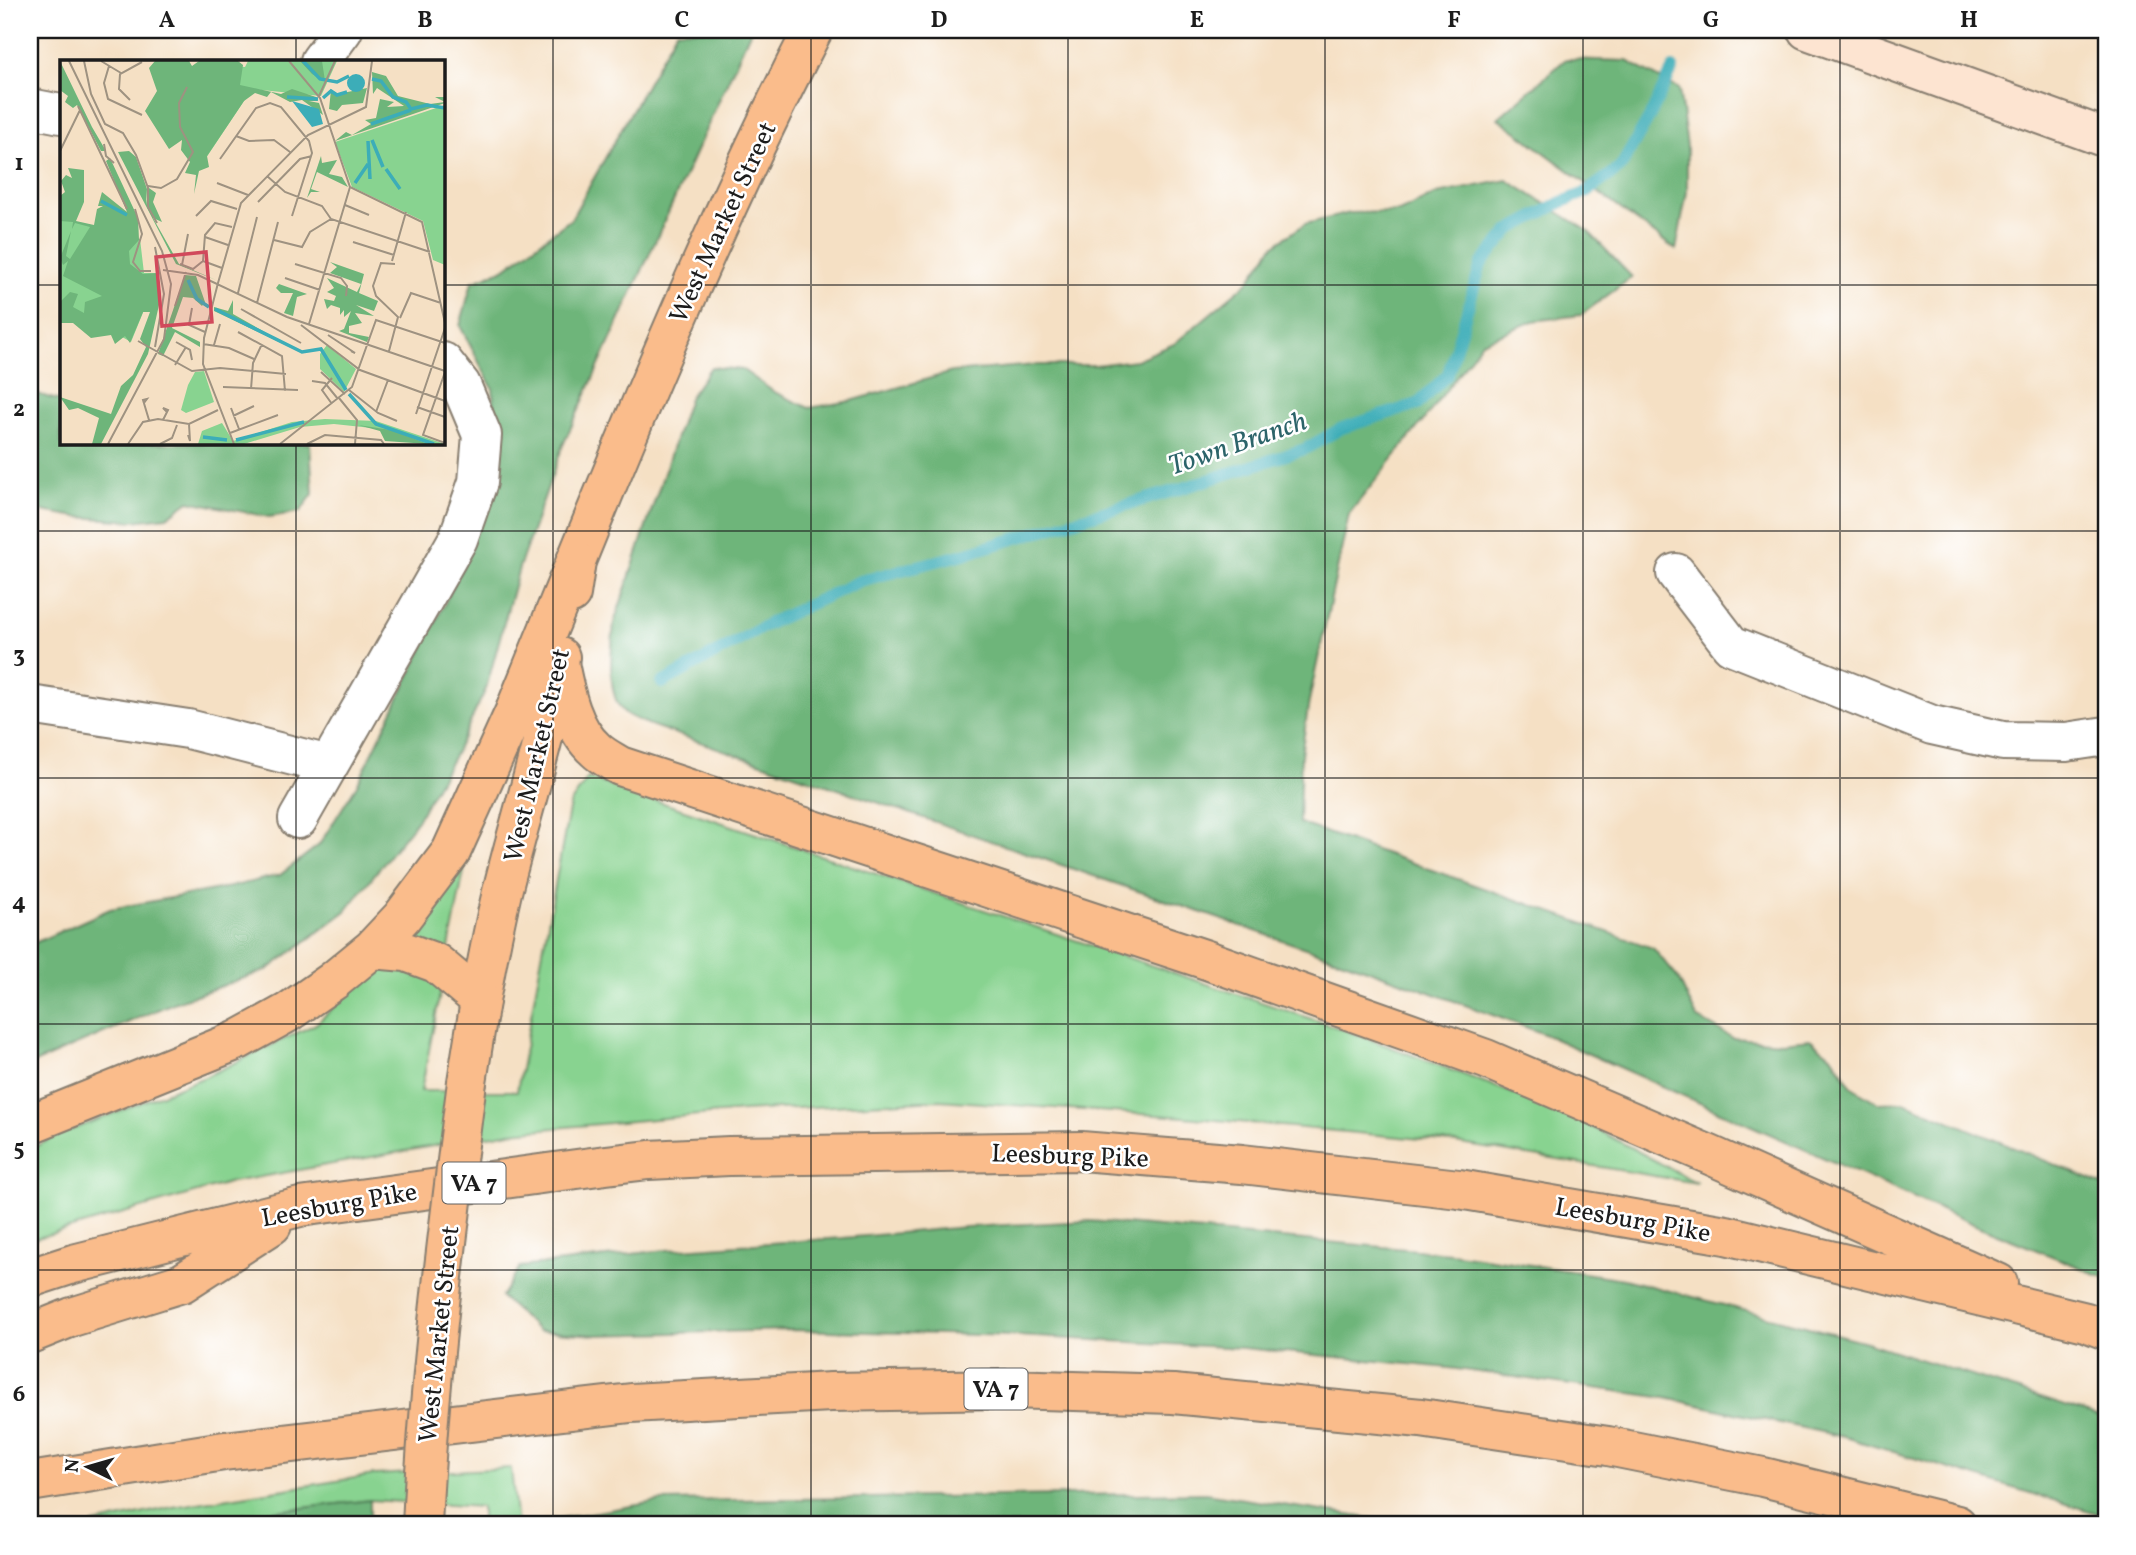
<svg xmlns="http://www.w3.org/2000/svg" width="2136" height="1555" viewBox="0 0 2136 1555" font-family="Vollkorn,serif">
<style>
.green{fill:#88d390;stroke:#527856;stroke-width:2}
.forest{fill:#6eb57a;stroke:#45684b;stroke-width:2}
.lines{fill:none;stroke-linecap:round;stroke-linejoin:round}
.stream{stroke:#3cadb8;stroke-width:12}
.street-casing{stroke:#887e70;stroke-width:42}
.secondary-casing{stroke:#887e70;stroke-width:42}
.primary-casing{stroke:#887e70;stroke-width:42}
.highway-casing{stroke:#887e70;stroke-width:42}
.street{stroke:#fff;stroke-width:38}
.secondary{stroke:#fde4d1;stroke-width:38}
.primary{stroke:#fabc8b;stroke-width:38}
.highway{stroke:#fabc8b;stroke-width:38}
.primary-bridge-casing{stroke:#887e70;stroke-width:42;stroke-linecap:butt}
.primary-bridge{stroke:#fabc8b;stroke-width:38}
.grid{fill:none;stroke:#1c1c1c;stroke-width:2;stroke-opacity:0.55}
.labels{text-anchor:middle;stroke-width:5;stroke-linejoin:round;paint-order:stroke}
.shield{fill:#fff;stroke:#606060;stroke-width:2}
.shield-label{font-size:24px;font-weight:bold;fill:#1c1c1c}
.street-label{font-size:26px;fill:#1c1c1c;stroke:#fff}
.water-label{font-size:28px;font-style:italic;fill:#2c646a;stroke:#fff}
.inset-river{fill:none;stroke:#3cadb8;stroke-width:3.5}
.inset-road{fill:none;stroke:#9e9281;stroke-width:2}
.view{fill:#d1495b;fill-opacity:0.15;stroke:#d1495b;stroke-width:3.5}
.inset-edge{fill:none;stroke:#1c1c1c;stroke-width:3.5}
.neatline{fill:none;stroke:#1c1c1c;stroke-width:2.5}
.grid-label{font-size:23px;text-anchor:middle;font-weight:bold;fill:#1c1c1c}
</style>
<rect width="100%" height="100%" fill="#fff"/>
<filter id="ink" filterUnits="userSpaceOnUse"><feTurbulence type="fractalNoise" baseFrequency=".0143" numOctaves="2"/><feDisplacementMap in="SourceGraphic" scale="14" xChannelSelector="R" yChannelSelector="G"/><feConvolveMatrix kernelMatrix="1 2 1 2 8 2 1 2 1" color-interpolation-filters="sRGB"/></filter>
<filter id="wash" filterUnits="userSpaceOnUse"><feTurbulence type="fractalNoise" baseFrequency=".00686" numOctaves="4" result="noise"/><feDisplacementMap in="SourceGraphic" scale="28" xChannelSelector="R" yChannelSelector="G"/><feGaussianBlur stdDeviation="1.57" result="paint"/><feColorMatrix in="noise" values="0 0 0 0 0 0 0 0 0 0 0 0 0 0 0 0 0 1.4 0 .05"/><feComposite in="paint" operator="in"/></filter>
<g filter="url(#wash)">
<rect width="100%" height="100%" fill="#f5e0c4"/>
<path class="green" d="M588,778L1348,1031L1568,1114L1697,1183L1443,1141L1184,1117L939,1100L743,1111L511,1132L232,1182L30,1240V1149L61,1134L205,1077L316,1024L351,991L422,920L465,866L421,1091H517L570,804Z
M511,1468L517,1525H481V1507L370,1500L167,1525H90L173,1507L374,1475Z"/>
<path class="forest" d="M677,30H751L563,445L519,568L486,689L456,752L417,820L346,911L267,970L173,1003L30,1065V945L110,909L230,887L280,875L319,845L357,785L468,555L496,458L493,389L460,326L472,282L504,269L571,219Z
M1566,59L1627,61L1679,89L1687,146V192L1676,250L1498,118Z
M1507,180L1587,230L1632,277L1581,315L1533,321L1482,342L1430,412L1349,514L1309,701L1301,755L1299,823L1653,948L1678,978L1697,1018L1733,1038L1782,1042L1810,1039L1833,1057L1852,1087L1878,1103L1904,1102L2106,1186V1278L1980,1227L1539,1032L1361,967L650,725C642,721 630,718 624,712C605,695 612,646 614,623L689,398L711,367L743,370L774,392L809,408L851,401L952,372L1035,365H1095L1136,360L1174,344L1248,282L1273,246L1305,224L1350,213L1399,212L1437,194Z
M30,392L61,401V443H310L313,494L300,512L269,517L189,501L167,517L133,521L77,517L30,509Z
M1091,1221L1451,1253L1624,1279L1866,1342L2106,1419V1516L1844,1437L1666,1398L1449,1368L1243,1348L1016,1336L791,1330L596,1335L539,1331L501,1297L520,1267L666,1250L843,1238L965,1227Z
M1205,1493L1413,1525H521L661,1501Z
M370,1500V1525H167L182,1522Z"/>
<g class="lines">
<path class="stream" d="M662,683L774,621L860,581L964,554L1183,488L1305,449L1342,428L1418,404L1448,374L1481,264L1510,230L1562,202L1585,193L1620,168L1649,118L1673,68"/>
</g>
</g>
<g filter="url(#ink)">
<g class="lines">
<defs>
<path id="street" d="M320,61L343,30
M30,108L61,114
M1676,573L1731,645L1932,725L2003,741L2066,742L2106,736
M30,705L188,729L329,765
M298,819L458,539L478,482L482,435L461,385L443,362"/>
<path id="secondary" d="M1807,30L2106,138"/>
<path id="primary" d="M571,594L576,561C649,382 724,202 813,30
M467,1082C477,1018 487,955 502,892C521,814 547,737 560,657"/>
<path id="highway" d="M559,663C565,693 572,729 596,750C602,756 612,761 620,766L1204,959L1486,1059L1710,1155L1998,1283
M372,949L406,952L436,963L480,1000
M30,1124L238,1040L287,1013L333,981L372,949L402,917L451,852L514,713L576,561
M30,1278L73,1264L300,1207L606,1165L649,1160L729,1156L1081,1151L1242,1164L1459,1189L1726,1235L2086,1322L2106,1330
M30,1334L72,1317L182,1283L272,1225
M30,1482L224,1451L631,1403L831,1392L1006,1389L1173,1394L1421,1418L1608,1446L1763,1477L1957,1525"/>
</defs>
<use href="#street" class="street-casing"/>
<use href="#secondary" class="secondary-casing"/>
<use href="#primary" class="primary-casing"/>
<use href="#highway" class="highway-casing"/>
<use href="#street" class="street"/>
<use href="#secondary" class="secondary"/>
<use href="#primary" class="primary"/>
<use href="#highway" class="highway"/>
<defs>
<path id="primary-bridge" d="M422,1525C429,1377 448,1230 467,1082"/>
</defs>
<use href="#primary-bridge" class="primary-bridge-casing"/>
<use href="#primary-bridge" class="primary-bridge"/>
</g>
</g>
<path class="grid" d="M296,30V61M553,30V1525M811,30V1525M1068,30V1525M1325,30V1525M1583,30V1525M1840,30V1525M30,285H61M443,285H2106M296,443V1525M30,531H2106M30,778H2106M30,1024H2106M30,1270H2106"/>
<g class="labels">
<g class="shield">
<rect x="442.5" y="1162.5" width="63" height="41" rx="5"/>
<rect x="964.5" y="1368.5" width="63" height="41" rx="5"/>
</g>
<g class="shield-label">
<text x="474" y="1191">VA 7</text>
<text x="996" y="1397">VA 7</text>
</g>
<g class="street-label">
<text transform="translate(722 222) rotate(-65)" y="9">West Market Street</text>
<text transform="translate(536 755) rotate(-77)" y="9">West Market Street</text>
<text transform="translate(1070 1155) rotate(2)" y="9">Leesburg Pike</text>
<text transform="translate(339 1204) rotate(-10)" y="9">Leesburg Pike</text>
<text transform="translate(1633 1219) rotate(10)" y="9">Leesburg Pike</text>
<text transform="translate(438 1334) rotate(-84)" y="9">West Market Street</text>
</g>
<g class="water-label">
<text transform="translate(1237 442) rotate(-19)" y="10">Town Branch</text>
</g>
</g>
<g transform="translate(60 60)">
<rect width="385" height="385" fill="#f5e0c4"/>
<path d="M188,1H277L261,36L192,29L144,101L175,6L185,7ZM385,45V205L373,200L363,161L292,127L275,82ZM4,148L14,151L13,161L80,179L84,213H100L93,214L89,238L71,282L0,242V156L4,157ZM267,285L296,309L284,332L260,309V294ZM144,311L154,342L126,353L121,350L128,325L135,312ZM265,359L316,361L385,384H364L321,369L274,364L240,367L184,384H138L142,371L162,363L173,381L232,362Z" fill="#88d390"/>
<path d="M0,1L32,67L46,91H41L17,45L13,48L5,42L8,36L0,30ZM95,1H129L132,6L139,1H178L183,5L180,25L221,34L232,29L256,37L258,41H249L259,43L263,55L242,40L230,42L211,32L207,37L195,33L184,41L147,96L149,107L139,111L134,134L136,115L125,113L130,102L121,90L122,80L109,89L85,51L97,31L89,8ZM240,1H262L265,21L252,14ZM312,12L326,16L338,36L370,44L385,42L375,37H385V43L275,81L286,72L292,75L311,64L305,60L316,58L320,39L334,42L327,47L344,46L317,28L313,34ZM307,28L303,43L282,45L277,51L269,49L271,30L278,34ZM69,91L76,97L87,129L86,145L89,128L96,133L93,142L102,162L93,158L119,204L156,220L116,204L58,92ZM261,96L262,103L277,100L269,114L282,117L288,127L257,112L251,129L260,132H251L247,138ZM50,98L78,158L79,180L69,191L70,204L83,214L98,213L101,236L88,294L41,384H32L39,358L18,348L9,350L0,337L51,354L61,326L73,315L86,287L80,279L90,252H83L70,283L65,276L55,284L51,275L31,278L13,263H0V242L10,232L18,234L13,247L24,253L25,242L42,236L3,216L8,201L3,205L0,198L11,171L6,196L10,199L30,167L15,163L12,169L13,162L0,161V136L5,132L1,121L6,115L12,118L8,108L24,110V142L16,161L34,165L37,149L43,146H38L42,132L67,152L46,101ZM270,202L304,214L299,233L318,241L314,251L296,245L314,256L295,253L302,263L289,266V273L309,277L307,282L279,271L284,269L291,251L284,257V250L280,255V248L271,245L267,249L264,239L274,241L276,236L267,232L274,228L267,218L297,232L301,224L270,213L277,207ZM125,215L136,216L145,242L142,246L133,238L123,237L112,268L140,282V287L115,272L103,296L98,294ZM219,224L247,234L237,237L233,256L224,253L233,233H221L216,228ZM173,240V254L240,292L154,251V247L168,251ZM298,365L331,370L368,384L325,381L320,371Z" fill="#6eb57a"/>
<path d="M287 23a9 9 0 1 1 18 0a9 9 0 1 1-18 0ZM232,41L259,49L263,64L252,67Z" fill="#3cadb8"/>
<path class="inset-river" d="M243,1L260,19L277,22L289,16M312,19L321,21L333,37L346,42L351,49L367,45L385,48M227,37L258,39M263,38L271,31L277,35L287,32M311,64L351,50M312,80L323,107M308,81L310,119M326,109L340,129M295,123L308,104M41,141L67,155M128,220L137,239L149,247M155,249L242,292L261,289L286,330M289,334L316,364L374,384M143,377L167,380M176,380L244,362"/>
<path class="inset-road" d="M9,1L102,191L111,224L104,279L48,384M24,1L31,34L45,64L63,73L76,95L88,128V147L97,163M41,1L61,13M229,1L260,38L290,127L362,162L385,263M49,6L44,23L48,39L82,55M259,36L275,1M70,40L59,29L60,14L82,2M18,46L67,149M176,76L189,81L214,80L230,92M44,84L46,96L54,103M0,91L20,50M160,99L196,48L210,43L221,47L249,81L252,93L232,156M207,116L225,132L262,146L271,159L370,192M157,123L188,135M88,126L101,128L117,119L133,92L120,67L119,43L127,27M198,142L240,99L252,96M285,145L309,155M75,149L82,174L73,202L80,211H91M136,156L151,141L177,149M145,177L168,185M214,180L242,187L250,172L271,159M293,182L334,195M95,187L104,234L95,287M332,201L346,152M120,204L133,209L143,201M235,204L281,218L287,226L286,236M122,205L128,174M162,208L143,201L145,175L155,163L172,167M103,210L138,215L227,257L385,311M225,218L260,230M158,223L181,143L248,75L306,47L312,1M158,223L144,278L143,304L174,384M178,233L197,157M197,243L218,162M115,246L126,212M132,248L129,265L145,272M181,249L241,283M340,258L351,233L381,243M249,264L290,127M241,265L300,310L385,341M178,272L222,296L225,331M268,275L295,293L291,291M78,281L132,311L160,308L226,314M116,282L130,290L132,300M143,284L169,288L194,299M154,285L160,264M329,291L338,257L316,236L313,226L321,203L335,204M115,305L126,287M261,312L285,334M385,312L363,375L385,383M252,321L265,323L278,339M163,327L238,330M191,329L193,303L202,284M289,330L318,353L337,361M279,338L297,360L295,384M84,343L87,339L83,340L89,360M272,344L262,330L272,318M357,347L385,357M171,348L179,369M316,352L328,320M356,354L385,268M173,356L194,346M103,360L108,350L103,348L107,352M170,373L218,355M128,375L130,381L129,364M68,384L83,362L98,359L129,364L158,350M100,384L112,378L117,365M220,384L292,327L316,260L385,283M247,384L265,375L321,380L324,384"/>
<path class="view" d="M146,192L152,262L102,266L96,197Z"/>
<rect width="385" height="385" class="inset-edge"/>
</g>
<rect width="2136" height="1555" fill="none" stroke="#fff" stroke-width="77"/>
<g transform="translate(88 1467) rotate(275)" stroke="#ffffff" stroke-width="5" paint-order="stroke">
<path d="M0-5L12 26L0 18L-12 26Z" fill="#1c1c1c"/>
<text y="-10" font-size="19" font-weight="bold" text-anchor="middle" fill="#1c1c1c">N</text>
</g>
<rect x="38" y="38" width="2060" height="1478" class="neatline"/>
<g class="grid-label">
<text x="167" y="27">A</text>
<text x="425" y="27">B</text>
<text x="682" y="27">C</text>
<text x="939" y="27">D</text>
<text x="1197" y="27">E</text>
<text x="1454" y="27">F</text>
<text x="1711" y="27">G</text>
<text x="1969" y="27">H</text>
<text x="19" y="170">1</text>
<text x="19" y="416">2</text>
<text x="19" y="662">3</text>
<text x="19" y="909">4</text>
<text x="19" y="1155">5</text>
<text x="19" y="1401">6</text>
</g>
</svg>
